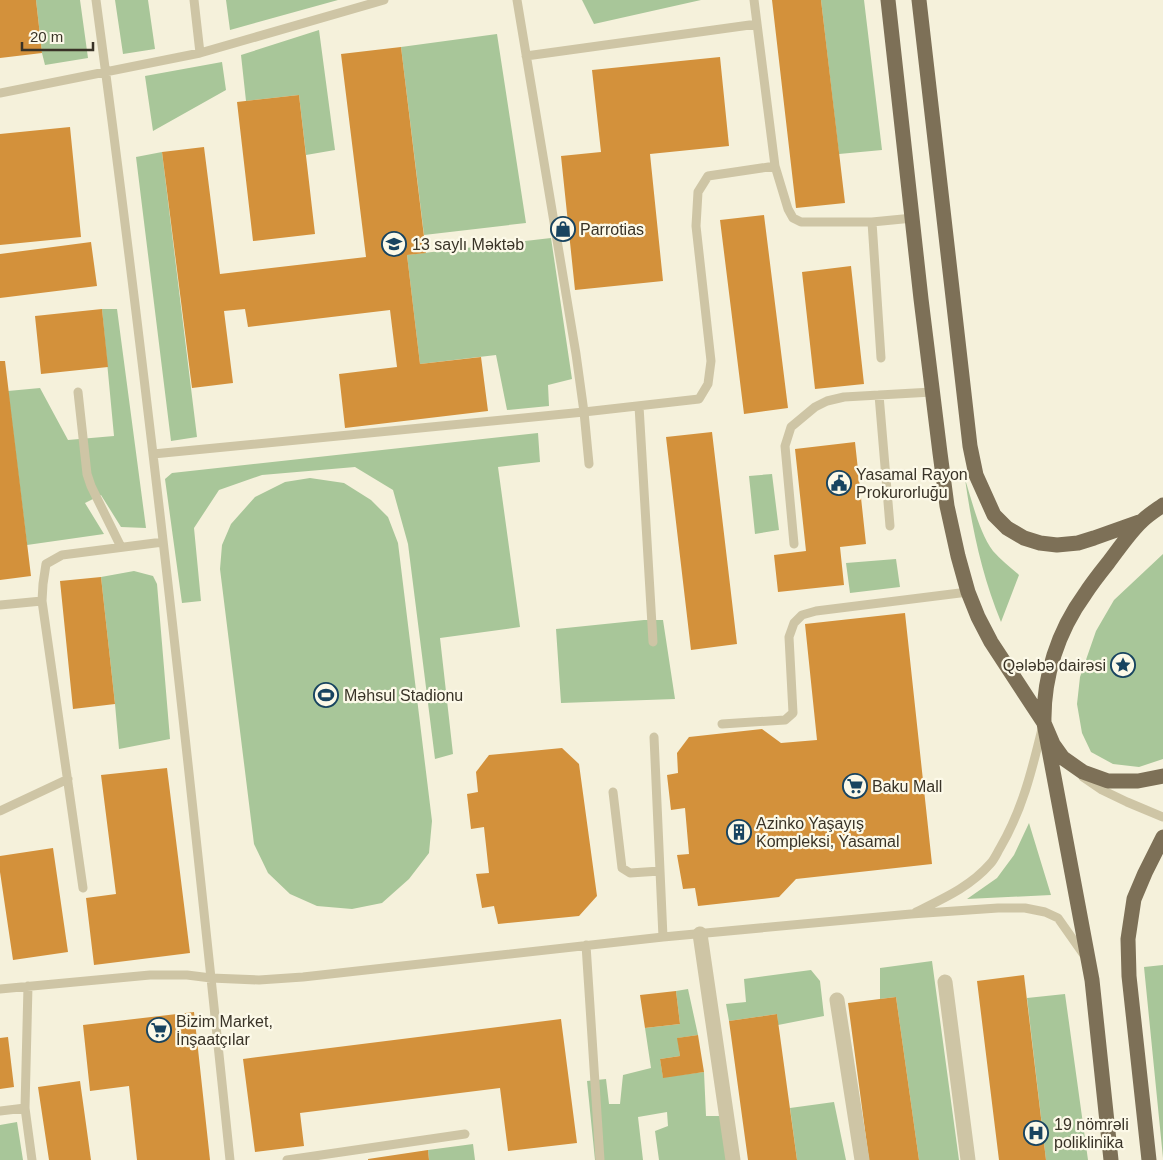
<svg xmlns="http://www.w3.org/2000/svg" width="1163" height="1160" viewBox="0 0 1163 1160" font-family="Arial,sans-serif">
<style>
.green{fill:#a8c699}
.building{fill:#d3913b}
.lines{fill:none;stroke-linecap:round;stroke-linejoin:round}
.lane{stroke:#cec5a5;stroke-width:9}
.street{stroke:#cec5a5;stroke-width:15}
.primary{stroke:#7d7057;stroke-width:15}
.labels{text-anchor:middle;stroke-width:4.5;stroke-linejoin:round;paint-order:stroke}
.poi-label{font-size:16px;fill:#393327;stroke:#fcf9e8;text-anchor:start}
</style>
<rect width="100%" height="100%" fill="#f5f1db"/>
<path class="green" d="M36,0H80L88,58L45,65L42,53Z
M115,0H148L155,49L123,54Z
M226,0H338L230,30Z
M582,0H701L594,24Z
M821,0H864L882,150L839,154Z
M319,30L335,150L306,155L299,95L246,101L241,55Z
M497,34L526,223L424,235L401,47Z
M222,62L226,90L153,131L145,76Z
M162,152L197,437L171,441L136,157Z
M551,238L572,379L548,385L549,406L507,410L496,355L420,364L407,255Z
M102,309H117L146,528L121,527L101,495L85,503L104,534L27,545L8,391L40,388L68,440L114,436Z
M538,433L540,462L498,467L520,627L440,638L453,754L435,759L408,544L393,490L355,467L262,475L219,490L194,528L201,601L182,603L165,479L172,473Z
M772,474L779,530L755,534L749,476Z
M310,478L344,483L371,500L388,517L398,543L432,821L429,853L409,879L382,903L352,909L317,906L290,894L268,873L254,844L220,569L222,545L231,524L255,497L285,482Z
M965,479C972,501 979,532 993,551C1001,560 1010,567 1019,575L1001,622C982,576 972,528 965,479Z
M1163,554V759L1139,767L1113,764L1091,752L1082,733L1077,704L1080,677L1096,631L1114,600Z
M896,559L900,587L850,593L846,563Z
M134,571L153,576L157,584L170,739L119,749L115,704L101,577Z
M644,620H663L675,699L561,703L556,629Z
M1029,823L1051,895L967,899L997,878L1014,855Z
M932,961L959,1160H919L896,997L880,999V968Z
M1163,965V1158L1144,967Z
M811,970L820,981L824,1016L778,1025L777,1014L729,1021L726,1004L746,1002L744,979Z
M688,989L698,1035L678,1038L680,1056L660,1059L663,1077L704,1072L706,1116H727L733,1160H659L655,1131L668,1126L667,1112L638,1117L643,1160H595L587,1081L606,1079L609,1104H620L623,1075L651,1068L645,1028L680,1024L676,991Z
M1065,994L1088,1160H1046L1027,998Z
M834,1102L846,1160H797L790,1108Z
M17,1122L23,1160H0V1125Z
M473,1144L475,1160H429L428,1150Z"/>
<path class="building" d="M0,0H36L42,53L0,58Z
M772,0H821L845,203L796,208Z
M401,47L426,253L407,255L420,364L481,357L488,411L345,428L339,374L397,367L390,310L248,327L245,309L224,311L233,383L192,388L162,152L204,147L220,274L366,257L341,54Z
M720,57L729,146L650,154L663,281L575,290L561,156L601,152L592,70Z
M299,95L315,234L253,241L237,102Z
M70,127L81,237L0,245V134Z
M764,215L788,408L744,414L720,220Z
M91,242L97,286L0,298V254Z
M851,266L864,384L815,389L802,272Z
M102,309L108,367L41,374L35,316Z
M0,361H5L31,576L0,580Z
M712,432L737,644L691,650L666,437Z
M855,442L866,544L840,547L844,585L778,592L774,555L806,551L795,449Z
M101,577L115,704L73,709L60,581Z
M905,613L932,864L796,879L779,897L698,906L695,888L683,889L677,855L689,854L685,808L671,810L667,775L678,773L677,753L689,737L762,729L781,743L817,740L805,624Z
M562,748L579,764L597,896L579,916L498,924L494,906L482,908L476,874L489,873L484,827L471,829L467,794L478,792L476,772L489,755Z
M167,768L190,953L94,965L86,898L116,894L101,775Z
M53,848L68,952L13,960L0,872V856Z
M1024,975L1046,1160H999L977,981Z
M676,991L680,1024L645,1028L640,995Z
M896,997L919,1160H869L848,1003Z
M194,1012L210,1160H137L129,1086L90,1091L83,1025Z
M777,1014L797,1160H748L729,1021Z
M561,1019L577,1143L508,1151L500,1088L300,1113L304,1146L255,1152L243,1059Z
M698,1035L704,1072L663,1078L660,1059L680,1056L677,1038Z
M8,1037L14,1087L0,1089V1038Z
M80,1081L91,1160H49L38,1087Z
M428,1150L429,1160H368V1159Z"/>
<g class="lines">
<path class="lane" d="M96,0C148,386 190,773 230,1160
M194,0L200,53
M517,0L576,354L584,412L589,464
M754,0L775,166L788,209L793,218L801,222H872L913,218
M526,56L757,24
M0,93L200,53L384,0
M872,222L881,358
M78,392L87,474L91,486L121,547
M879,395L890,526
M639,406L653,642
M153,454L584,412L699,399L708,384L711,361L696,226L698,192L708,176L775,166
M794,544L785,446L791,427L815,407L827,401L844,397L932,392
M0,605L42,601
M722,724L785,720L793,713L789,637L794,623L802,615L816,611L968,592
M654,737L663,937
M1083,777L1102,790L1127,802L1163,817
M613,792L622,868L630,873L660,871
M0,811L68,779
M83,888L42,601L43,584L46,564L62,555L163,542
M916,912C942,899 970,887 990,864C994,860 997,853 1000,848C1022,811 1032,770 1042,729
M586,945L600,1160
M28,986L25,1108L32,1160
M0,989L150,975H187L211,978L259,980L303,977L663,937L911,914L998,908H1025L1045,912L1058,918L1084,955
M0,1111L25,1108
M287,1160L465,1134"/>
<path class="street" d="M700,934L733,1160
M945,982L968,1160
M837,1000L862,1160"/>
<path class="primary" d="M888,0L921,299L940,453L947,506L958,556L968,592L978,617L991,642L1044,723L1053,744L1063,758L1083,772L1108,781H1138L1163,776
M919,0L970,446L976,475L994,515L1007,528L1024,538L1040,543L1057,545L1078,543L1094,538L1139,522
M1111,1160L1092,980L1044,723C1043,677 1058,631 1085,594C1092,583 1100,573 1108,563C1118,550 1130,532 1142,521C1148,515 1156,510 1163,505
M1149,1160L1129,976L1128,939L1134,899L1145,873L1163,837"/>
</g>
<defs>
<symbol id="shop-ring" viewBox="-11 -11 22 22"><circle r="9.5" fill="#fcf9e8" stroke="#184460" stroke-width="1.5"/><path d="M-5-2.5h2.3a2.7 3.5 0 0 1 5.4 0H5L5.5 6h-11ZM-1.5-2.5h3a1.5 2.3 0 0 0-3 0Z" fill="#184460"/></symbol>
<symbol id="school-ring" viewBox="-11 -11 22 22"><circle r="9.5" fill="#fcf9e8" stroke="#184460" stroke-width="1.5"/><path d="M0-5L7-2L0 1L-7-2ZM-4 1L0 2.5L4 1V4Q0 6-4 4Z" fill="#184460"/></symbol>
<symbol id="civic-ring" viewBox="-11 -11 22 22"><circle r="9.5" fill="#fcf9e8" stroke="#184460" stroke-width="1.5"/><path d="M-.6-6.5H3V-4.5H.6V-3L4-1V1h2V6H-6V1h2V-1L-.6-3ZM-1.2 2.5V6h2.4V2.5Z" fill="#184460"/></symbol>
<symbol id="sight-ring" viewBox="-11 -11 22 22"><circle r="9.5" fill="#fcf9e8" stroke="#184460" stroke-width="1.5"/><path d="M0-6L1.8-2.2L6-1.7L2.9 1.2L3.7 5.4L0 3.3L-3.7 5.4L-2.9 1.2L-6-1.7L-1.8-2.2Z" fill="#184460"/></symbol>
<symbol id="stadium-ring" viewBox="-11 -11 22 22"><circle r="9.5" fill="#fcf9e8" stroke="#184460" stroke-width="1.5"/><path d="M0-5a6.5 5 0 1 0 0 10a6.5 5 0 1 0 0-10ZM-3.5-1.8h7v3.6h-7Z" fill="#184460"/></symbol>
<symbol id="supermarket-ring" viewBox="-11 -11 22 22"><circle r="9.5" fill="#fcf9e8" stroke="#184460" stroke-width="1.5"/><path d="M-6-5.5h2.5l.6 2H6L4.5 2H-2.5L-4.4-4H-6ZM-1.5 3.2a1.3 1.3 0 1 0 .1 0ZM3 3.2a1.3 1.3 0 1 0 .1 0Z" fill="#184460"/></symbol>
<symbol id="building-ring" viewBox="-11 -11 22 22"><circle r="9.5" fill="#fcf9e8" stroke="#184460" stroke-width="1.5"/><path d="M-4-6H4V6H1V3H-1V6H-4ZM-2.5-4.3h1.7v1.8h-1.7ZM.8-4.3h1.7v1.8H.8ZM-2.5-1h1.7V.8h-1.7ZM.8-1h1.7V.8H.8Z" fill="#184460"/></symbol>
<symbol id="hospital-ring" viewBox="-11 -11 22 22"><circle r="9.5" fill="#fcf9e8" stroke="#184460" stroke-width="1.5"/><path d="M-5-5h3v3.5h4V-5h3V5h-3V1.5h-4V5h-3Z" fill="#184460"/></symbol>
</defs>
<g fill-rule="evenodd">
<use href="#shop-ring" x="549" y="215" width="28" height="28"/>
<use href="#school-ring" x="380" y="230" width="28" height="28"/>
<use href="#civic-ring" x="825" y="469" width="28" height="28"/>
<use href="#sight-ring" x="1109" y="651" width="28" height="28"/>
<use href="#stadium-ring" x="312" y="681" width="28" height="28"/>
<use href="#supermarket-ring" x="841" y="772" width="28" height="28"/>
<use href="#building-ring" x="725" y="818" width="28" height="28"/>
<use href="#supermarket-ring" x="145" y="1016" width="28" height="28"/>
<use href="#hospital-ring" x="1022" y="1119" width="28" height="28"/>
</g>
<g class="labels">
<g class="poi-label">
<text x="580" y="235">Parrotias</text>
<text x="412" y="250">13 saylı Məktəb</text>
<text x="856" y="480">Yasamal Rayon<tspan x="856" dy="18">Prokurorluğu</tspan></text>
<text x="1106" y="671" text-anchor="end">Qələbə dairəsi</text>
<text x="344" y="701">Məhsul Stadionu</text>
<text x="872" y="792">Baku Mall</text>
<text x="756" y="829">Azinko Yaşayış<tspan x="756" dy="18">Kompleksi, Yasamal</tspan></text>
<text x="176" y="1027">Bizim Market,<tspan x="176" dy="18">İnşaatçılar</tspan></text>
<text x="1054" y="1130">19 nömrəli<tspan x="1054" dy="18">poliklinika</tspan></text>
</g>
</g>
<path d="M22 42v8h71v-8" fill="none" stroke="#393327" stroke-width="2.5"/>
<text x="30" y="42" font-size="15" fill="#393327" stroke="#fcf9e8" stroke-width="4" paint-order="stroke">20 m</text>
</svg>
